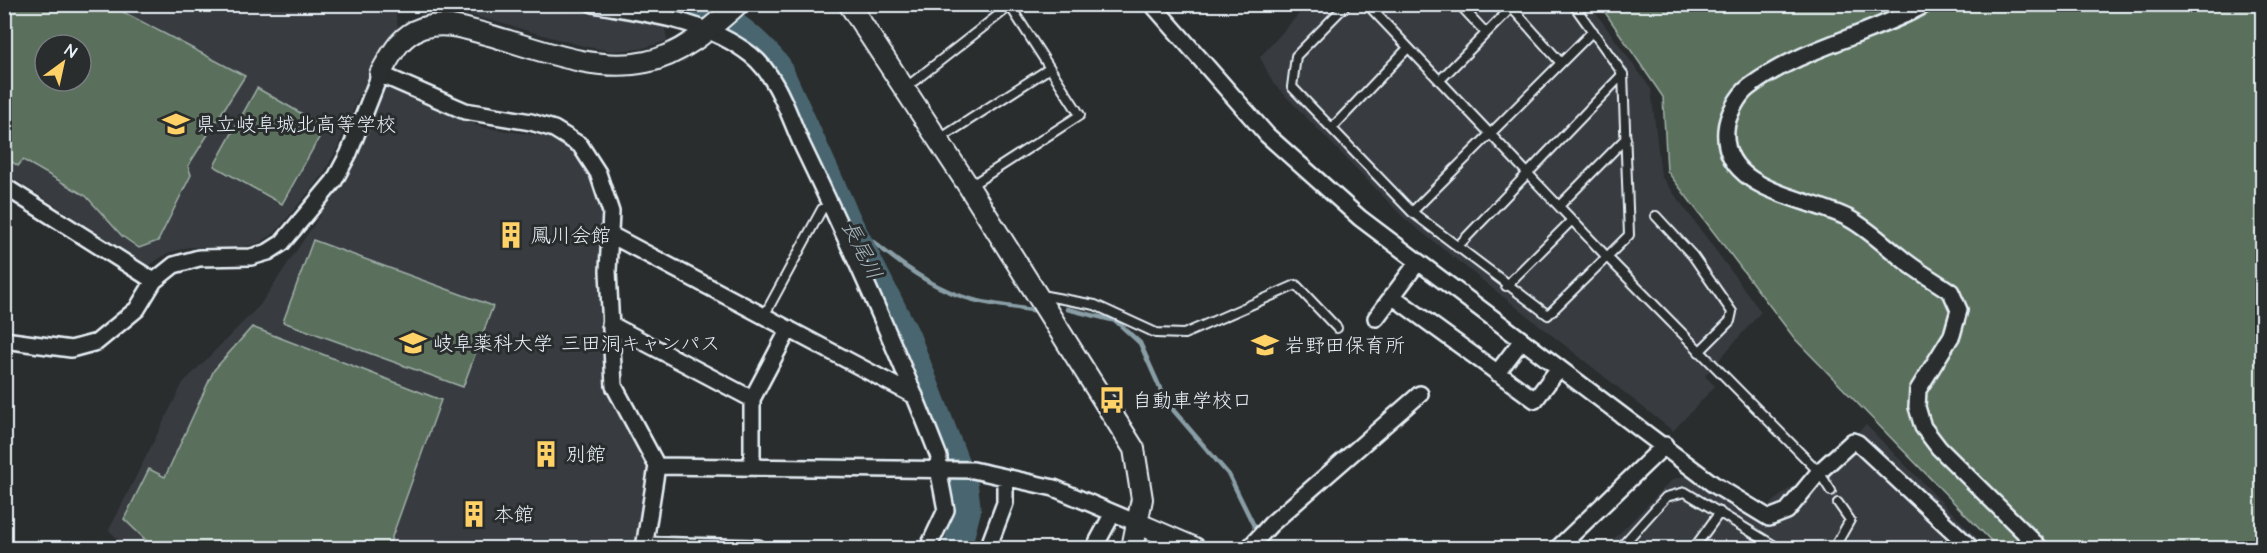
<svg xmlns="http://www.w3.org/2000/svg" width="2267" height="553" viewBox="0 0 2267 553" font-family="'Architects Daughter','Klee One',sans-serif">
<style>
.built{fill:#383b41;fill-rule:evenodd}
.green{fill:#5a705b;stroke:#a1b0aa;stroke-width:1.5;fill-rule:evenodd}
.lines{fill:none;stroke-linecap:round;stroke-linejoin:round}
.stream{stroke:#899ea6;stroke-width:4.5}
.river{stroke:#4a666f;stroke-width:28}
.service-casing{stroke:#e8f1f8;stroke-width:12}
.minor-casing{stroke:#e8f1f8;stroke-width:20}
.tertiary-casing{stroke:#e8f1f8;stroke-width:24}
.service{stroke:#2a2d2e;stroke-width:8}
.minor{stroke:#2a2d2e;stroke-width:15}
.tertiary{stroke:#2a2d2e;stroke-width:20}
.labels{text-anchor:middle;stroke-width:6;stroke-linejoin:round;paint-order:stroke}
.poi-label{font-size:20px;fill:#e8f1f8;stroke:#2a2d2e;text-anchor:start}
.water-label{font-size:21px;font-style:italic;fill:#a9b9c1;stroke:#2a2d2e}
</style>
<rect width="100%" height="100%" fill="#2a2d2e"/>
<filter id="ink" filterUnits="userSpaceOnUse"><feTurbulence type="fractalNoise" baseFrequency=".0167" numOctaves="2"/><feDisplacementMap in="SourceGraphic" scale="12" xChannelSelector="R" yChannelSelector="G"/><feConvolveMatrix kernelMatrix="1 2 1 2 8 2 1 2 1" color-interpolation-filters="sRGB"/></filter>
<g filter="url(#ink)">
<path class="built" d="M4,5H406L396,15L398,28L358,98L336,151L323,175L275,233L259,243L243,247H189L168,253L148,266L5,173ZM45,45H81V81H45Z
M434,5H511L525,10L628,15L664,22L667,41L640,49L611,51L583,46Z
M1307,5H1590L1651,89L1661,176L1761,312L1705,376L1715,386L1673,431L1405,219L1273,83L1260,57Z
M385,86L481,127L553,138L575,154L592,182L604,221L601,287L603,380L650,464L637,548H126L109,530L183,383L260,305L343,181Z
M1866,425L1987,548H1605L1673,479L1688,475L1755,517Z"/>
<path class="green" d="M4,5H110L245,76L188,166L191,175L158,241L139,248L122,236L86,196L23,160L18,166L5,157ZM45,45H81V81H45Z
M1600,5H2262V548H1998L1795,339L1667,171L1663,97Z
M257,88L325,127L282,204L214,166Z
M313,240L493,306L463,387L283,322Z
M252,327L441,400L388,548H154L124,519L149,469L165,477L214,370Z"/>
<g class="lines">
<path class="stream" d="M848,222C879,246 912,276 948,291C976,304 1009,306 1039,311
M1067,309L1116,321L1140,343L1160,388L1174,411L1229,475L1256,530"/>
<path class="river" d="M680,4C722,12 750,34 777,66L848,222L906,336L964,486L967,510L957,548"/>
<defs>
<path id="service" d="M1347,4L1296,56L1292,87L1412,212L1548,315L1629,235L1623,74L1573,4
M1367,4L1607,257L1819,472L1831,491
M1459,4L1486,33
M1512,8L1561,63
M1440,80L1515,4
M904,89L1010,6L1080,115L970,186
M1332,128L1408,48
M938,140L1050,68
M1559,206L1626,138
M1412,212L1593,31
M1656,216L1693,256L1732,312L1730,321L1699,352
M1457,247L1623,74
M1506,286L1572,220
M1041,295L1095,305L1156,333L1184,334L1296,285L1337,328
M764,316L822,209L831,206
M1620,548L1666,497L1685,492L1778,548
M1694,548L1720,512
M1834,548L1850,520L1838,503"/>
<path id="minor" d="M593,4C648,14 706,20 751,55C777,75 789,116 802,145C851,247 898,351 939,457L938,468L946,510L928,548
M1152,4L1267,135L1360,218L1713,484L1769,518L1787,511L1819,472L1853,441L1858,443L1971,548
M1926,4C1869,36 1802,47 1749,87C1738,95 1727,116 1726,130C1721,191 1807,197 1848,218C1867,228 1882,243 1899,256C1915,270 1934,280 1951,292L1959,310L1952,335L1918,390L1917,407L1923,427L1939,448L2040,548
M4,186L154,281
M611,235L915,396
M1392,296L1535,400L1559,368
M1376,318L1418,262
M610,324L752,399
M4,340L71,349L97,342L137,309L154,281L174,265L199,258L251,257L268,252L282,243L334,181L349,153L380,74L465,111L531,122L554,129L580,145L598,173L611,212L608,271L614,386L657,466
M1497,373L1522,340
M752,466V399L789,329
M645,545L758,548
M644,548L657,466L973,470L1054,488L1137,523
M988,548L1005,503V477
M1094,548L1113,513
M1249,548L1271,524L1420,394
M1558,548L1665,445"/>
<path id="tertiary" d="M849,4L969,187L1134,449L1142,499L1137,523L1195,548
M380,74C391,55 400,35 422,28C446,21 466,29 489,35C538,49 594,73 646,62C682,55 711,28 738,4
M1132,548L1137,523"/>
</defs>
<use href="#service" class="service-casing"/>
<use href="#minor" class="minor-casing"/>
<use href="#tertiary" class="tertiary-casing"/>
<use href="#service" class="service"/>
<use href="#minor" class="minor"/>
<use href="#tertiary" class="tertiary"/>
</g>
</g>
<defs>
<symbol id="school-bare" viewBox="-9 -9 18 18"><path d="M0-5L7-2L0 1L-7-2ZM-4 1L0 2.5L4 1V4Q0 6-4 4Z" fill="#ffd166" stroke="#2a2d2e" stroke-width="2.5" paint-order="stroke"/></symbol>
<symbol id="building-bare" viewBox="-9 -9 18 18"><path d="M-4-6H4V6H1V3H-1V6H-4ZM-2.5-4.3h1.7v1.8h-1.7ZM.8-4.3h1.7v1.8H.8ZM-2.5-1h1.7V.8h-1.7ZM.8-1h1.7V.8H.8Z" fill="#ffd166" stroke="#2a2d2e" stroke-width="2.5" paint-order="stroke"/></symbol>
<symbol id="university-bare" viewBox="-9 -9 18 18"><path d="M0-5L7-2L0 1L-7-2ZM-4 1L0 2.5L4 1V4Q0 6-4 4Z" fill="#ffd166" stroke="#2a2d2e" stroke-width="2.5" paint-order="stroke"/></symbol>
<symbol id="bus-bare" viewBox="-9 -9 18 18"><path d="M-5-6H5V4H4V6H2V4H-2V6H-4V4H-5ZM-3.5-4V0h7V-4ZM-3.5 1.2v1.5H-2V1.2ZM2 1.2v1.5H3.5V1.2Z" fill="#ffd166" stroke="#2a2d2e" stroke-width="2.5" paint-order="stroke"/></symbol>
</defs>
<g fill-rule="evenodd">
<use href="#school-bare" x="157" y="105" width="38" height="38"/>
<use href="#building-bare" x="492" y="216" width="38" height="38"/>
<use href="#university-bare" x="394" y="324" width="38" height="38"/>
<use href="#school-bare" x="1246" y="326" width="38" height="38"/>
<use href="#bus-bare" x="1093" y="381" width="38" height="38"/>
<use href="#building-bare" x="527" y="435" width="38" height="38"/>
<use href="#building-bare" x="455" y="495" width="38" height="38"/>
</g>
<g class="labels">
<g class="poi-label">
<text x="196" y="131">県立岐阜城北高等学校</text>
<text x="531" y="242">鳳川会館</text>
<text x="433" y="350">岐阜薬科大学 三田洞キャンパス</text>
<text x="1285" y="352">岩野田保育所</text>
<text x="1132" y="407">自動車学校口</text>
<text x="566" y="461">別館</text>
<text x="494" y="521">本館</text>
</g>
<g class="water-label">
<text transform="translate(862 250) rotate(63)" y="7">長尾川</text>
</g>
</g>
<rect width="2267" height="553" fill="none" stroke="#2a2d2e" stroke-width="24"/>
<rect x="12" y="12" width="2243" height="529" fill="none" stroke="#e8f1f8" stroke-width="2" filter="url(#ink)"/>
<g transform="translate(63 63) rotate(33)"><circle r="28" fill="#2a2d2e" stroke="#767b7f" stroke-width="1.5"/>
<path d="M0-4.5L10 22L0 15L-10 22Z" fill="#ffd166"/>
<text y="-9" font-size="16" font-weight="bold" text-anchor="middle" fill="#e8f1f8">N</text>
</g>
</svg>
